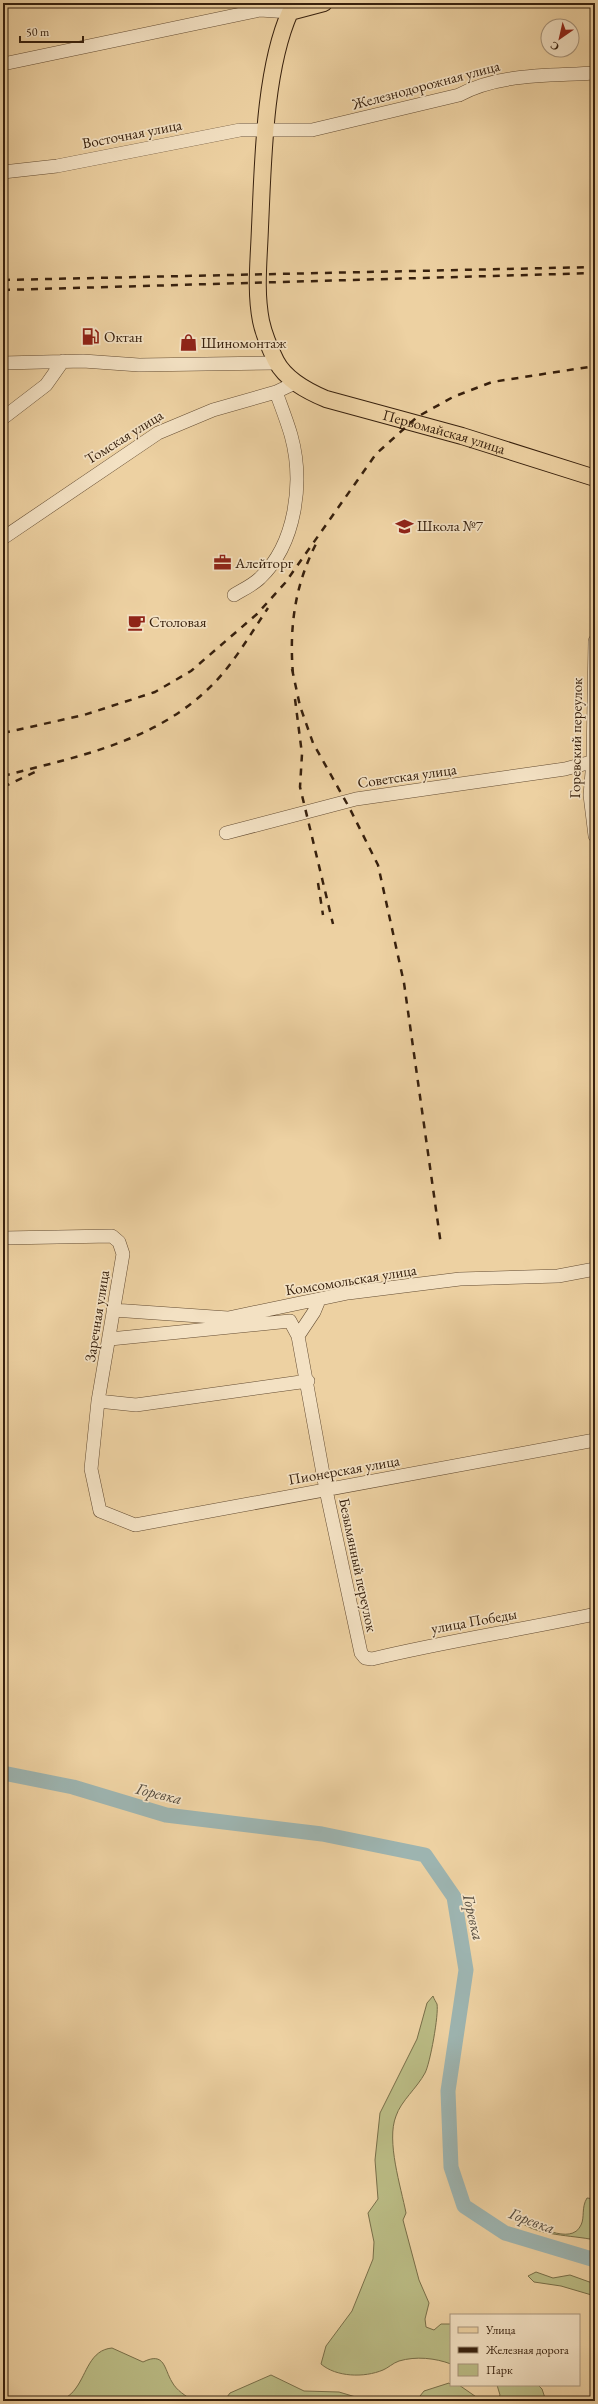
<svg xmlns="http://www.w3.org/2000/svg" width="598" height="2404" viewBox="0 0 598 2404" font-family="'EB Garamond',serif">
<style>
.green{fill:#babb84;stroke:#786e48}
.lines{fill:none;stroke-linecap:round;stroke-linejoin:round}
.river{stroke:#9db4b0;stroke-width:15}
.minor-casing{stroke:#644c32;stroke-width:14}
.major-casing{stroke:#37200d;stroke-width:18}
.minor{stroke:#f3e1c3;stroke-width:13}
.major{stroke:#edd1a2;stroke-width:16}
.rail{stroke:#37200d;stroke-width:2.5;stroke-dasharray:7 7;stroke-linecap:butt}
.labels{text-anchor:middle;stroke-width:3.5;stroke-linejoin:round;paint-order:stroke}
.street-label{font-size:15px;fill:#37200d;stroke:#f3e1c3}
.poi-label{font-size:15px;fill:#37200d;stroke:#f3e1c3;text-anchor:start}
.water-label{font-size:16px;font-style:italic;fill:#564c3e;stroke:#f3e1c3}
</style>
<rect width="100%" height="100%" fill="#edd1a2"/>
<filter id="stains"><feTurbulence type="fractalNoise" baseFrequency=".005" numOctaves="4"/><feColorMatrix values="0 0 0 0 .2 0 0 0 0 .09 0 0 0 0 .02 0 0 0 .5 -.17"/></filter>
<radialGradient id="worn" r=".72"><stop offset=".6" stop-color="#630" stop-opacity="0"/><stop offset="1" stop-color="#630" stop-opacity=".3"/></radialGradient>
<path class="green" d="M433,1996C434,1999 436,2002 437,2004C439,2014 430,2064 425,2073C417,2088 401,2101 396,2116C386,2141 401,2187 406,2213L403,2220L419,2280L429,2303L425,2319L426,2327L434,2330L441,2324H451V2364C435,2358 416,2356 399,2361C393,2363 388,2368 383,2370C364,2378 336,2377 321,2364L326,2346L352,2311L373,2259L374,2242L368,2213L378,2199L375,2160L380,2113L417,2039L427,2003Z
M587,2198L595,2199V2240C572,2235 537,2236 519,2221C534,2223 571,2247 581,2225C585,2217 581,2208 587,2198Z
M536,2272L553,2278L570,2275L595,2284V2296L561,2286L534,2282L528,2276Z
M112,2348L143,2362C165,2351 164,2369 172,2382C177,2391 185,2395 193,2401H62C67,2397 73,2393 76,2388C87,2373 90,2350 112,2348Z
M271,2375L304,2391L339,2392L369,2401H224L230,2393Z
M449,2383L451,2385H459L482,2401H416L424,2391Z
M497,2385H538L542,2389L546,2401H497L500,2395Z"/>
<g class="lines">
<path class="river" d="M3,1773L73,1787L166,1815L322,1834L425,1855L454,1897L466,1970L448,2091L451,2167L464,2206L505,2233L595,2260"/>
<defs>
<path id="minor" d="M3,64L260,10L290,12
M3,172L57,166L240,130H312L459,95C499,73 550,76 595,73
M3,363L83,361L139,365L277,363
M3,418L46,385L63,361
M3,538L158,433L213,410L276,392
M234,595C242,590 253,585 260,578C296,544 304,482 291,435C287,421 281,406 276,392L295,383
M595,641L593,761L590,795L595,836
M226,833L356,799L565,769L595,761
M3,1238L112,1236L119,1242L123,1254L98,1401L91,1469L100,1511L135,1525L595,1440
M319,1300L314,1312L298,1336L326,1490L361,1653L365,1658L372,1659C446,1641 521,1630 595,1614
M113,1310L228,1318L348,1293L460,1279L558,1276L595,1269
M110,1339L290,1321L298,1336
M98,1401L136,1405L308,1381"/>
<g id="major">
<path id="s1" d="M324,3L290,12C264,70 263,164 260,227C259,259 255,290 261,321C264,335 270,349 276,361C286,380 307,391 326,399L462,436L595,478"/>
</g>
</defs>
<use href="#minor" class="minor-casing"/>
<use href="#major" class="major-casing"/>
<use href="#minor" class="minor"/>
<use href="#major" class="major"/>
<path class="rail" d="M3,280L595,267
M3,290L595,273
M292,669L300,706L313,743L350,809L378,865L404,983L441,1245
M293,674C289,627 295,584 317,542
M295,699L302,754L300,787L333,924
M3,733L84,715L155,692L191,671L257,614L285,583L376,454L417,417L453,397L492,382L595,366
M3,776C75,757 151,743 207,690C232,667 249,636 268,608
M3,787L37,771
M318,883L323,915"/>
</g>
<defs>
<symbol id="fuel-bare" viewBox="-9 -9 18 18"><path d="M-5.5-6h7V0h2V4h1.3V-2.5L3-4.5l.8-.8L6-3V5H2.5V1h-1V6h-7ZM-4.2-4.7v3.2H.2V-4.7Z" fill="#8f2418" stroke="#f3e1c3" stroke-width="2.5" paint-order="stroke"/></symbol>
<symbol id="shop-bare" viewBox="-9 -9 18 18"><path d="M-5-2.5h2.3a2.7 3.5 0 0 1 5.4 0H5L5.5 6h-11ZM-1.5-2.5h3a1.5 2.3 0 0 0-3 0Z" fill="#8f2418" stroke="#f3e1c3" stroke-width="2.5" paint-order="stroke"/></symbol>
<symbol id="school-bare" viewBox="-9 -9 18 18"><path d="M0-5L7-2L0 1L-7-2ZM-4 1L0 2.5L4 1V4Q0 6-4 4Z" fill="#8f2418" stroke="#f3e1c3" stroke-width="2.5" paint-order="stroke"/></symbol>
<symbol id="office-bare" viewBox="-9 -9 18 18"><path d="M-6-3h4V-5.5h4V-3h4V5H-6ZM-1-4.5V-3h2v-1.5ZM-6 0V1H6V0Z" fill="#8f2418" stroke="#f3e1c3" stroke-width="2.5" paint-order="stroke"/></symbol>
<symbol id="cafe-bare" viewBox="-9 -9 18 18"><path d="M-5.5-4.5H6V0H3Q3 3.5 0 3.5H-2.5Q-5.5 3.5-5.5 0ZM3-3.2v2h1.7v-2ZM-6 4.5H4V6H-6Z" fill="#8f2418" stroke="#f3e1c3" stroke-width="2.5" paint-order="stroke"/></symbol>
</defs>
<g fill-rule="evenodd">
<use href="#fuel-bare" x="78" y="324" width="25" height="25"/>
<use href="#shop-bare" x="176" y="330" width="25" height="25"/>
<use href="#school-bare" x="392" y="514" width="25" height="25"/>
<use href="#office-bare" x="210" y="550" width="25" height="25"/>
<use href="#cafe-bare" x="124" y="610" width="25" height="25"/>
</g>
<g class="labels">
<g class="street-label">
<text transform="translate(426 85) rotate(-15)" y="5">Железнодорожная улица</text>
<text transform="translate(132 134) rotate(-11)" y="5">Восточная улица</text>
<text dy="5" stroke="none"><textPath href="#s1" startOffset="577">Первомайская улица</textPath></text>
<text transform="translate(124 437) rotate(-32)" y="5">Томская улица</text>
<text transform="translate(576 738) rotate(-89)" y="5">Горевский переулок</text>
<text transform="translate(407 776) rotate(-8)" y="5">Советская улица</text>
<text transform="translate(351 1280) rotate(-9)" y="5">Комсомольская улица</text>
<text transform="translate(97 1316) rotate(-81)" y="5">Заречная улица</text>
<text transform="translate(344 1470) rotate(-10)" y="5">Пионерская улица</text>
<text transform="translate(358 1565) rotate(78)" y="5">Безымянный переулок</text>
<text transform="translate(474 1621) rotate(-10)" y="5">улица Победы</text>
</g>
<g class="poi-label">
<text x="104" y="342">Октан</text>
<text x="201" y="348">Шиномонтаж</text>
<text x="417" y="531">Школа №7</text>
<text x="235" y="568">Алейторг</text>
<text x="149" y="627">Столовая</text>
</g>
<g class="water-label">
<text transform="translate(159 1793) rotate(14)" y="6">Горевка</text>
<text transform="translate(474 1917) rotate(77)" y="6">Горевка</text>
<text transform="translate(532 2220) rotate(20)" y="6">Горевка</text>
</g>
</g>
<rect width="598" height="2404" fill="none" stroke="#edd1a2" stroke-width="16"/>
<rect x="4" y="4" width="590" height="2396" fill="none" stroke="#37200d" stroke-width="2"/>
<rect x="8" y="8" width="582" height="2388" fill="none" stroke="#37200d"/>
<rect x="450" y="2314" width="130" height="72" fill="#f3e1c3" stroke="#a8947a"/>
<rect x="458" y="2327" width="20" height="6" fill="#edd1a2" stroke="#a8947a"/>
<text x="486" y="2334" font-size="12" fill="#37200d">Улица</text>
<rect x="458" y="2347" width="20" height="6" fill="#37200d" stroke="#a8947a"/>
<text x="486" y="2354" font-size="12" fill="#37200d">Железная дорога</text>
<rect x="458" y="2364" width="20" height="12" fill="#babb84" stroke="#a8947a"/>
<text x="486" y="2374" font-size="12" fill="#37200d">Парк</text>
<g transform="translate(560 38) rotate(214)"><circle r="19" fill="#f3e1c3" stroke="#a8947a"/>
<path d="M0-3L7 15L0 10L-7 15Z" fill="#8f2418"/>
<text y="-6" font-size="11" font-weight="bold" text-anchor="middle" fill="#37200d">С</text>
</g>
<path d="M20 36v6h63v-6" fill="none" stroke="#37200d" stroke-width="2"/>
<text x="26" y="36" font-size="12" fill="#37200d" stroke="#f3e1c3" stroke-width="3" paint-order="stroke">50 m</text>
<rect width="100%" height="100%" filter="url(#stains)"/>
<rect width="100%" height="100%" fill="url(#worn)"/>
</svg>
